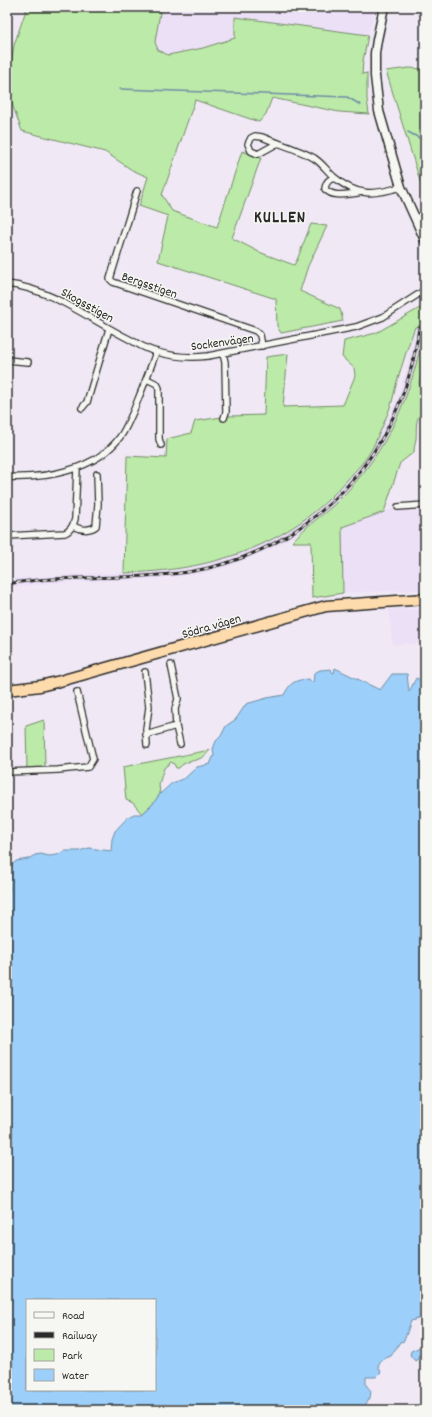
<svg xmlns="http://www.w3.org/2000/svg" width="432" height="1417" viewBox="0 0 432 1417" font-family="Dekko,sans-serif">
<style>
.built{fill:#ece0f7}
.green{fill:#bceaa8;stroke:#748a6a}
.water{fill:#9ccff9;stroke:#6f8da7;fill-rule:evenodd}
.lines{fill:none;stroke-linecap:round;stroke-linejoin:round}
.stream{stroke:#6f8da7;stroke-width:1.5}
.street-casing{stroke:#2b2b2b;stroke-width:8}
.secondary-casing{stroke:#2b2b2b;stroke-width:11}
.highway-casing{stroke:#2b2b2b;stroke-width:13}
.street{stroke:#f6f6f2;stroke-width:5.5}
.secondary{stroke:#f6f6f2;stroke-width:8}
.highway{stroke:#fedbac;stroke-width:10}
.rail-casing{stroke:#2b2b2b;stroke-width:3}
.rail{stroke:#f6f6f2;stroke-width:1.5;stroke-dasharray:4.5;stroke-linecap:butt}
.labels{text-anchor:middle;stroke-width:3;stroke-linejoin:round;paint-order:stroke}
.street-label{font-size:13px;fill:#2b2b2b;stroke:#f6f6f2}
.district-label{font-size:17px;font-weight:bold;letter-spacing:1px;fill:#2b2b2b;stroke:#f6f6f2}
</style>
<rect width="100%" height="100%" fill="#f0e9f5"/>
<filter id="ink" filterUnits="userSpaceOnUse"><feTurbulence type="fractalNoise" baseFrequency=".025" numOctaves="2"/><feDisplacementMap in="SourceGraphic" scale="8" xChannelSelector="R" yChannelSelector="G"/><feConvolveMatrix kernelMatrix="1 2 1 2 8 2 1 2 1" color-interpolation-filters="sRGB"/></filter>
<g filter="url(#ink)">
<path class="built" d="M161,7H376L368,35L235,17V38L203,48L168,55L158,50L155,42Z
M415,326L422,327L415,369L404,402L388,435L369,467L349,489L332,507L300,532L277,546L253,557L227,567L198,574L155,579L53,583L7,588V580L21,578L76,574L155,571L187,568L211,563L335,493L363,462L372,448L387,420L397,399L407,367Z
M398,507L425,508V590L339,593L342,527Z
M389,609H425V643L392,645Z"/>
<path class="green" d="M27,7H161L155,42L158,50L168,55L203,48L235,38V17L368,35L363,61L362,74L367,73V99L369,114L339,112L272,98L266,114L259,122L195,100L162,195L172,211L217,227L242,151L261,158L232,238L259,252L294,265L297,260L311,224L327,226L308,266L300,291L340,309L343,321L281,333L277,326L276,299L158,261L168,216L139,206L148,177L132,170L105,152L22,131L7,90L14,45Z
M409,68L425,69V197L386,71Z
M425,305V360L419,383L421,389L425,394V410C414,416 417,429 416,439C415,443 414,448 414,452L400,463L384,512L342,527L343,593L312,598L311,542H292C305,526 324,515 339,500C374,465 398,424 412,378C417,362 422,344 422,327H415C408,345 403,363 397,381C395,388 394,395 392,402C387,417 380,432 373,447C367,459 356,470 347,480C290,547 209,571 124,573L127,456L166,458L167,439L191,433L195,421L229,416L264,415L266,357L288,354L283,407L343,405L355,376L354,368L342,357L344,341L376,333Z
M44,720L45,767L27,770L26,726Z
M210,750C208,752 205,756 203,757C195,762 185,760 179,768H176L174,764L171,762L164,768L159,784L160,794L152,805L142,814L133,803L126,800L123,767Z"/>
<path class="water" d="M335,668L380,690L392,674H407L409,692L416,678L425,682V1302L421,1318L411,1321L404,1341L400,1342L391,1356L381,1360L378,1366L381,1372L376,1377H366V1385L371,1391L370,1398L362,1410H7V890H10L8,875L12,865L16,861L28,859L35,855L41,854L49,856L57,855L65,851H79L89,848L111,851L112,839L115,831L128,817L134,814H142L152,805L160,794L172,783L185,778L197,767L210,764L214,755L213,749L216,741L221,736L226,726L236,719L246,704L267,698L284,695C290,683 294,680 308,679L313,683L314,673L320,670L331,669L332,672L334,673ZM27,1300H155V1390H27Z
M425,1345V1355L415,1361L410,1355L411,1351Z"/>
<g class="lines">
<path class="stream" d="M120,89L347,97L361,105
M408,132L425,141"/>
<defs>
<path id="street" d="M278,143L258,154L251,151L248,144L251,138L255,136L262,137C279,144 298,149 314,158C322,163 327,171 334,177C357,197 374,195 401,187
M336,179C329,178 326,182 325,189C333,198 347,194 358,193
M137,191L110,279L113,282L256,331L260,335L262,346
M7,284C52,289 89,319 129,339C138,344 147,350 157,352C174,357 191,358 208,356L356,327L383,317L425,290
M223,354L225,362L226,412L224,418
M7,360L28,362
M147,379L157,384L159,388V439L161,445
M82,408L87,402L109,329
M7,477C46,479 96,470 120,437C126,429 129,420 133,412C141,392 149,373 156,352
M398,507L425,505
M73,526C80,530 90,531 96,526L98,504L97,474
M7,536L65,533C71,530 73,526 75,519L77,468
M171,665L178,699L175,709L176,726L180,744
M145,672L149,707L146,729L147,745
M146,735L176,726
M7,772L58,770L88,767L93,759L77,692"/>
<path id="secondary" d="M384,7L377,40L375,53V76L379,111L401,187L425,240"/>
<path id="highway" d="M7,690L40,686L60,681L326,606L425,599"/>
</defs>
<use href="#street" class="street-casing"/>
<use href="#secondary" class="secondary-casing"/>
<use href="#highway" class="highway-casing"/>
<use href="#street" class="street"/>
<use href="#secondary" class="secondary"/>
<use href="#highway" class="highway"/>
<defs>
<path id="rail" d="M7,584C67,574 128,581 188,572C313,552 404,452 419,327"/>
</defs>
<use href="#rail" class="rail-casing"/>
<use href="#rail" class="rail"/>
</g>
</g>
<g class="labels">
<g class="street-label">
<text transform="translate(150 284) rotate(19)" y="5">Bergsstigen</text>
<text transform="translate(88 304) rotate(29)" y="5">Skogsstigen</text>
<text transform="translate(222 341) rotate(-8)" y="5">Sockenvägen</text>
<text transform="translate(211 625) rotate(-16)" y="5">Södra vägen</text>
</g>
<g class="district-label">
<text x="280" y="222">KULLEN</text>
</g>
</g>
<rect width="432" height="1417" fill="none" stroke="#f6f6f2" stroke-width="24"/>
<rect x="12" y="12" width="408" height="1393" fill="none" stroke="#2b2b2b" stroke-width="1.5" filter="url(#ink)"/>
<rect x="26" y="1299" width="130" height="92" fill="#f6f6f2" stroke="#a5a5a2"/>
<rect x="34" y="1312" width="20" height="6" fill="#f6f6f2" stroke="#a5a5a2"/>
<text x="62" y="1319" font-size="12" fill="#2b2b2b">Road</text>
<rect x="34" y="1332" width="20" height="6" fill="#2b2b2b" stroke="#a5a5a2"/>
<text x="62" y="1339" font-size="12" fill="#2b2b2b">Railway</text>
<rect x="34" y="1349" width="20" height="12" fill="#bceaa8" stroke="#a5a5a2"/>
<text x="62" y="1359" font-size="12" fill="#2b2b2b">Park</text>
<rect x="34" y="1369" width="20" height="12" fill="#9ccff9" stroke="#a5a5a2"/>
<text x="62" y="1379" font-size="12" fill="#2b2b2b">Water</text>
</svg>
